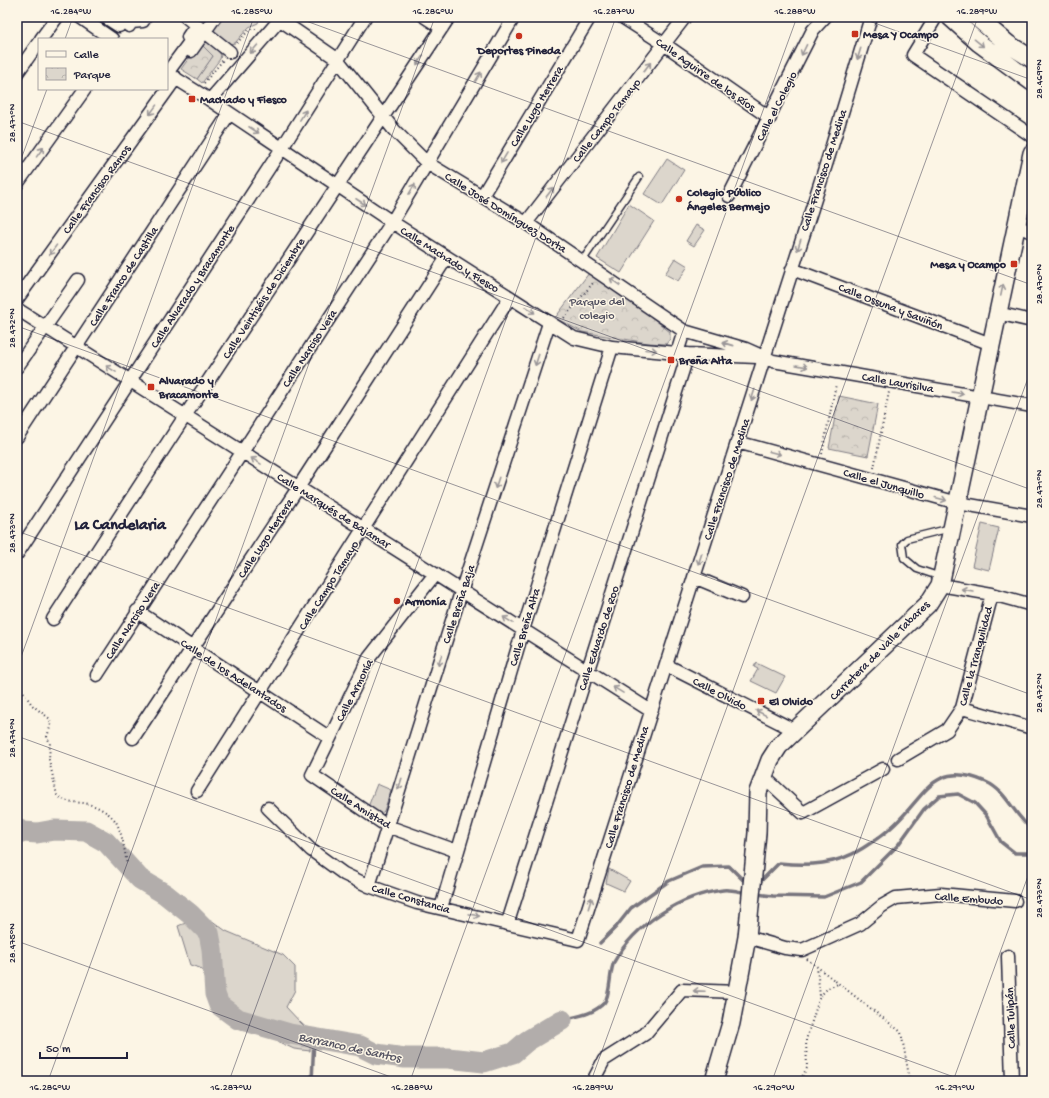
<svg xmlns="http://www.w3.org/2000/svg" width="1049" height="1098" viewBox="0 0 1049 1098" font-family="'Gochi Hand',sans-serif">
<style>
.green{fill:#dcd6cc;stroke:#7f7c84}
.park{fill:url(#park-crowns);stroke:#7f7c84}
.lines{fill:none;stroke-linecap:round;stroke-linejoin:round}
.stream{stroke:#78757e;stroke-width:3.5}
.river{stroke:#b2adab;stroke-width:21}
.lane-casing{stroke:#22223b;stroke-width:9}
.street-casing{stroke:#22223b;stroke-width:15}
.secondary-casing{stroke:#22223b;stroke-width:20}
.path{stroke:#22223b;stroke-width:2;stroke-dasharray:1 3;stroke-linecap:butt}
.lane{stroke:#fcf5e5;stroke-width:6}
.street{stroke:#fcf5e5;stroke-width:12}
.secondary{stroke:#fcf5e5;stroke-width:17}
.oneway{stroke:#9a9698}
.ticks{fill:none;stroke:#22223b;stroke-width:1;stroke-opacity:0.45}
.poi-dot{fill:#c8321e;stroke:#fcf5e5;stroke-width:1.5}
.labels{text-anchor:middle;stroke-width:3;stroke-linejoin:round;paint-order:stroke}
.poi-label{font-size:12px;font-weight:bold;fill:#22223b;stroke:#fcf5e5;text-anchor:start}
.street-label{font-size:12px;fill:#22223b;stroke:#fcf5e5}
.park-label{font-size:12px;fill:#504f5f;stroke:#fcf5e5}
.water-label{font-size:13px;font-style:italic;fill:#545362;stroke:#fcf5e5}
.district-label{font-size:16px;font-weight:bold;fill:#22223b;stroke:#fcf5e5}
.neatline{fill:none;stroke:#22223b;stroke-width:1.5}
.ticks-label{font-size:10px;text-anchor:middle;fill:#22223b}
</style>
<defs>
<pattern id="park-crowns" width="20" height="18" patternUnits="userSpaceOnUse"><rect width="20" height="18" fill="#dcd6cc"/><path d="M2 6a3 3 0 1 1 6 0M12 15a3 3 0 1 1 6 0" fill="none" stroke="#bcb7b0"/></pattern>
</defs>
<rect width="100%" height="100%" fill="#fcf5e5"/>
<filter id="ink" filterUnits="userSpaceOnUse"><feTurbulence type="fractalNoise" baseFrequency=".025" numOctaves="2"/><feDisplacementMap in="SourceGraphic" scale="8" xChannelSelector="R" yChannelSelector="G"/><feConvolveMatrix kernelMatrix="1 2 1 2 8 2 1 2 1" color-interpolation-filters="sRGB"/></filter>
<g filter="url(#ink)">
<path class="green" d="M222,17H260L258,23L249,27L235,43L229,44L211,31Z
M205,41L213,44L221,55L220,59L202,83L197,79L213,56L200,43Z
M667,159L684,170L662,205L644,194Z
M629,204L654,221L621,273L597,258Z
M696,225L705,230L694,246L686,241Z
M675,258L688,266L678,281L665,274Z
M982,524L999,528L989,570L972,566Z
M756,663L785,677L776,693L751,681L758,669L754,667Z
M377,784L391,790L384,811L379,815L368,807Z
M609,869L630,881L624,891L606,883Z
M211,920L226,931L283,955L295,967V990L286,1007L301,1023L311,1032L310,1051L294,1049L281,1043L233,1008L222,997L219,985L200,968L190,965L178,926C188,921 200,922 211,920Z"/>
<path class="park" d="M200,43L213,56L197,79L181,69Z
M592,269L670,332V339L666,344L648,343L582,332L555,318Z
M839,396L878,404L868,456L829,448Z"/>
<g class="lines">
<path class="stream" d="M758,880H762L779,863C809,866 837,865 863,848C874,841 886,833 895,824C926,795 934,759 986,782C1007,791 1014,816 1032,829
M756,894L773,896L824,897L861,882L898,845L924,809L939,796L958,794L975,803L986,815L1001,842L1015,853H1032
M600,943L616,927L631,908L669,881L702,867L729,866L743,880H747
M562,1020C578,1016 592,1015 604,1003C611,995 609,972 614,962C635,924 681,895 723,890C731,889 740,892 748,893
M312,1081L314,1038"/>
<path class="river" d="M17,829L24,832L37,833L54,830L86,831L106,842L140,879L165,894L190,914L209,933L212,949L215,994L219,1005L238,1019L290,1034L360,1046L376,1054L405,1058H448L484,1062L513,1053L527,1041L562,1020"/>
<defs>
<path id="lane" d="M583,260L639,177
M941,577L917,569L904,558L902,544L907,539L951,528"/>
<path id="street" d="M80,17L112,39
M105,17L119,26L124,18L131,22
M186,17L230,52
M276,17L337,59L394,130L427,163L526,223L684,331L746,349L773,361L1032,406
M425,17L442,28
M622,17L664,44L770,118
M936,17L913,55L1032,136
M129,26L131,22L143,21L145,17
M41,39L57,17
M191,51L215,17
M17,73L39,42
M167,73L210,100L392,222L574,338L612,347L688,354L757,357
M167,73L192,39L188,37L196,25
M210,100L282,17
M17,184L85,89
M482,196L590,17
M729,196L813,30L825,17
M526,223L685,17
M1016,226L1032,232
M792,269L991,344
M17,299L176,78
M17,309L651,711
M997,313L1032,321
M677,353L684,331
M17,367L78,280
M17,437L229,114
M737,442L958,503L1032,516
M17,554L282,148L365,17
M435,574L369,658L312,775L387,826L457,851
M694,577L742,597
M940,585L992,594L1032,605
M137,611L330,738
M53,619L185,416L449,17
M666,665L796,731
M97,675L392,222L514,17
M962,708L1032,728
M133,738L298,488L447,257
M898,759L947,730L962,708L992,594
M763,776L803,813L883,769
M197,791L510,297
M268,808L311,850L344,874L369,886L417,903L578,940L831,149L871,17
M369,886L461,592L549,323
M441,908L523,630L612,347
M508,922L688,354
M747,937L785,948L802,950L860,924L882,906L896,898L941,894L1015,901
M1008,956L1012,1081
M593,1081L604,1060L645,1034L682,990L738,992"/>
<path id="secondary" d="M950,17L979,43L1032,82
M976,17L1008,44L1032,59
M714,1081L731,1023L747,937L757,833L758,792L770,760L779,746L928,604L940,585L1032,153"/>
</defs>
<use href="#lane" class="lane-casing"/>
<use href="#street" class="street-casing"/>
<use href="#secondary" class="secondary-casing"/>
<path class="path" d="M237,43L250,29H256
M204,83L223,60
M564,318L593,283
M822,454L836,384
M874,468L889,392
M17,682L32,705L50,719L51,724L47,737L50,743L49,760L57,795C64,802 73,802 83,803C94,804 114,814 118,826C123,838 125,852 127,865
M807,959L901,1032L910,1081
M820,996L828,988L838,984
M797,1081L800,1080L807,1068L806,1040L820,996L817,968"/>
<use href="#lane" class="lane"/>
<use href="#street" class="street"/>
<use href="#secondary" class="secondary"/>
</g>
<defs><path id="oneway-shaft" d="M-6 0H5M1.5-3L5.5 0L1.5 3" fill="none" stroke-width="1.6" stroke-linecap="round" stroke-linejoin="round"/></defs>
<g class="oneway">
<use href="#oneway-shaft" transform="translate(979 43) rotate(39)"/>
<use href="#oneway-shaft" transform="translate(254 49) rotate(131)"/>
<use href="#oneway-shaft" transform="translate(804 50) rotate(116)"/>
<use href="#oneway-shaft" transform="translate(859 54) rotate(107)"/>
<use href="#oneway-shaft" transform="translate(420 60) rotate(124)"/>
<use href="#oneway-shaft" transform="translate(647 67) rotate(-52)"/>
<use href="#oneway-shaft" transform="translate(478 77) rotate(-59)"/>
<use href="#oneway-shaft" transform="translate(153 110) rotate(126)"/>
<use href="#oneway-shaft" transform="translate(303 115) rotate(-58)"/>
<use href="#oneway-shaft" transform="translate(254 130) rotate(33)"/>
<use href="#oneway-shaft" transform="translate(40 152) rotate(-54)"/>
<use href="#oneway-shaft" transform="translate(504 158) rotate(121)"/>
<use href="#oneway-shaft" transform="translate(412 189) rotate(-59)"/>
<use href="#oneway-shaft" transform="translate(550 192) rotate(-52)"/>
<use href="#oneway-shaft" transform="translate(361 202) rotate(33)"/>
<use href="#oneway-shaft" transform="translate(799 245) rotate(108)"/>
<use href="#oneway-shaft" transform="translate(53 250) rotate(126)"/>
<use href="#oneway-shaft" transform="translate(615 282) rotate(-145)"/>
<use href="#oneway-shaft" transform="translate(1002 290) rotate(-78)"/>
<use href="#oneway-shaft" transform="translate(530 310) rotate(34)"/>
<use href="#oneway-shaft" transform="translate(728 344) rotate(-164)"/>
<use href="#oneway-shaft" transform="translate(651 350) rotate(5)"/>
<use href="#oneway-shaft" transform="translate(537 360) rotate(108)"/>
<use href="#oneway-shaft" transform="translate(802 366) rotate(10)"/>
<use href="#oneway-shaft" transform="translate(111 369) rotate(-148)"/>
<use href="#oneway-shaft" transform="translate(958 393) rotate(10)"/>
<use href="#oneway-shaft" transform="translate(753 395) rotate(108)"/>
<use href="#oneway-shaft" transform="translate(775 453) rotate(15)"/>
<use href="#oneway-shaft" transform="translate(256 461) rotate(-148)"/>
<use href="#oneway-shaft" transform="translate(497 483) rotate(108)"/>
<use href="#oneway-shaft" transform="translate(941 499) rotate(15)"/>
<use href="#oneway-shaft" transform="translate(700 559) rotate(108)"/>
<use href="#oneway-shaft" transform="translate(967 590) rotate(-170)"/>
<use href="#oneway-shaft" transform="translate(508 620) rotate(-148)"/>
<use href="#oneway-shaft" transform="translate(440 660) rotate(108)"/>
<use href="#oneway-shaft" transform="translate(618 690) rotate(-148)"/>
<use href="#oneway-shaft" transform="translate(761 713) rotate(-153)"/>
<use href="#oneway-shaft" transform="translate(400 784) rotate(108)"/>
<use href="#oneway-shaft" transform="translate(590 903) rotate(-73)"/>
<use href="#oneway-shaft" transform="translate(474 915) rotate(12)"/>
<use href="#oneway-shaft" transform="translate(699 991) rotate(-178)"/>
</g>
</g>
<path class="ticks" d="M295,17L1032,285M858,17L1032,80M65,39L73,17M17,121L1032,490M17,170L47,89M17,326L1032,695M17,531L1032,900M17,668L254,17M17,736L965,1081M17,941L402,1081M48,1081L435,17M229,1081L616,17M410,1081L797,17M591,1081L978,17M772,1081L1032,367M953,1081L1032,865"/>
<g class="poi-dot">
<rect x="851" y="30" width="8" height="8" rx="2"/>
<circle cx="519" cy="36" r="4"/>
<rect x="188" y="95" width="8" height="8" rx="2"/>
<circle cx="679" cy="199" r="4"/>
<rect x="1010" y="260" width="8" height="8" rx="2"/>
<rect x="667" y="356" width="8" height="8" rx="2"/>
<rect x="147" y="383" width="8" height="8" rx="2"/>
<circle cx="397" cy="601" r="4"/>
<rect x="757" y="697" width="8" height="8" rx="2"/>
</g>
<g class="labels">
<g class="poi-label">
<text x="863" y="38">Mesa Y Ocampo</text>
<text x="519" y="54" text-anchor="middle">Deportes Pineda</text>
<text x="200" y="103">Machado y Fiesco</text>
<text x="687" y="196">Colegio Público<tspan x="687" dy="14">Ángeles Bermejo</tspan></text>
<text x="1006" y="268" text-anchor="end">Mesa y Ocampo</text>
<text x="679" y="364">Breña Alta</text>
<text x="159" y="384">Alvarado y<tspan x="159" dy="14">Bracamonte</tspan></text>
<text x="405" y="605">Armonía</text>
<text x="769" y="705">El Olvido</text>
</g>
<g class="street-label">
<text transform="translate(706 74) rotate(35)" y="4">Calle Aguirre de los Ríos</text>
<text transform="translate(536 106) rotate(-59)" y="4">Calle Lugo Herrera</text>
<text transform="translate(776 106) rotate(-63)" y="4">Calle el Colegio</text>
<text transform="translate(606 120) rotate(-52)" y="4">Calle Campo Tamayo</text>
<text transform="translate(823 170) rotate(-72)" y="4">Calle Francisco de Medina</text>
<text transform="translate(96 189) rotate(-54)" y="4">Calle Francisco Ramos</text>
<text transform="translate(506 212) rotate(32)" y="4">Calle José Domínguez Dorta</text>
<text transform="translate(450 259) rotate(32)" y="4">Calle Machado y Fiesco</text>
<text transform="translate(123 276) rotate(-57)" y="4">Calle Franco de Castilla</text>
<text transform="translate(192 286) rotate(-57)" y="4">Calle Alvarado y Bracamonte</text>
<text transform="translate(263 298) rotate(-57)" y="4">Calle Veintiséis de Diciembre</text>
<text transform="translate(891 306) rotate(21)" y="4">Calle Ossuna y Saviñón</text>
<text transform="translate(309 348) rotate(-57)" y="4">Calle Narciso Vera</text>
<text transform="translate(898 382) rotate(10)" y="4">Calle Laurisilva</text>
<text transform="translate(726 479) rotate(-72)" y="4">Calle Francisco de Medina</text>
<text transform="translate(884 483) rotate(16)" y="4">Calle el Junquillo</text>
<text transform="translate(334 510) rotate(32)" y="4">Calle Marqués de Bajamar</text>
<text transform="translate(265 538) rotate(-57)" y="4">Calle Lugo Herrera</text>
<text transform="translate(328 585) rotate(-58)" y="4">Calle Campo Tamayo</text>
<text transform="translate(458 604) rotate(-72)" y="4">Calle Breña Baja</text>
<text transform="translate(132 620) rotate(-57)" y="4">Calle Narciso Vera</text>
<text transform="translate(524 627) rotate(-73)" y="4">Calle Breña Alta</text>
<text transform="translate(598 638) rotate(-72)" y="4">Calle Eduardo de Roo</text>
<text transform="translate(879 650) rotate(-45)" y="4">Carretera de Valle Tabares</text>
<text transform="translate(975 656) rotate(-75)" y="4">Calle la Tranquilidad</text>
<text transform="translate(234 675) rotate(33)" y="4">Calle de los Adelantados</text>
<text transform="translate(354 690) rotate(-63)" y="4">Calle Armonía</text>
<text transform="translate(720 693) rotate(27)" y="4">Calle Olvido</text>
<text transform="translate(626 787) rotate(-73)" y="4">Calle Francisco de Medina</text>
<text transform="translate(361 807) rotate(32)" y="4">Calle Amistad</text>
<text transform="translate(411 898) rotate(16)" y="4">Calle Constancia</text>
<text transform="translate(969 898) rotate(4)" y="4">Calle Embudo</text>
<text transform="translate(1010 1018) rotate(-92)" y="4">Calle Tulipán</text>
</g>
<g class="park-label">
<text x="597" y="305">Parque del<tspan x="597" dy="14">colegio</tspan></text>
</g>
<g class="water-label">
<text transform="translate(350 1046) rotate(12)" y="5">Barranco de Santos</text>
</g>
<g class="district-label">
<text x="120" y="529">La Candelaria</text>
</g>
</g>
<rect width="1049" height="1098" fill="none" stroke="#fcf5e5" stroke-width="44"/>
<rect x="38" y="38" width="130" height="52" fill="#fcf5e5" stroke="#a5a1a1"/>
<rect x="46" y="51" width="20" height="6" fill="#fcf5e5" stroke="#a5a1a1"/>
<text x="74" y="58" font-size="12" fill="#22223b">Calle</text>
<rect x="46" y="68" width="20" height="12" fill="url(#park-crowns)" stroke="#a5a1a1"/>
<text x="74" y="78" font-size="12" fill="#22223b">Parque</text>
<path d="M40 1052v6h87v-6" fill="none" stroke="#22223b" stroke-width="2"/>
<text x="46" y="1052" font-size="12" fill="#22223b" stroke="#fcf5e5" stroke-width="3" paint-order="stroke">50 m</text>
<rect x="22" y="22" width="1005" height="1054" class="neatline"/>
<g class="ticks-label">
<text x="71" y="14">16.284°W</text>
<text x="252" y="14">16.285°W</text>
<text x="433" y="14">16.286°W</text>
<text x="614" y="14">16.287°W</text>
<text x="795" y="14">16.288°W</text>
<text x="977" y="14">16.289°W</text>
<text transform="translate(1038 79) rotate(-90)" y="4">28.469°N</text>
<text transform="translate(11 123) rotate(-90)" y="4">28.471°N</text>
<text transform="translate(1038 284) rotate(-90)" y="4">28.470°N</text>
<text transform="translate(11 328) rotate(-90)" y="4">28.472°N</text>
<text transform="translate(1038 489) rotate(-90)" y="4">28.471°N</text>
<text transform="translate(11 533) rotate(-90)" y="4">28.473°N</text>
<text transform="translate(1038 693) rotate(-90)" y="4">28.472°N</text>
<text transform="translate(11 738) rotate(-90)" y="4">28.474°N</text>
<text transform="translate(1038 898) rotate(-90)" y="4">28.473°N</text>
<text transform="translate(11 943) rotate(-90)" y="4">28.475°N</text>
<text x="50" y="1090">16.286°W</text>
<text x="231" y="1090">16.287°W</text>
<text x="412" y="1090">16.288°W</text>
<text x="593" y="1090">16.289°W</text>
<text x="774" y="1090">16.290°W</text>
<text x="955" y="1090">16.291°W</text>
</g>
</svg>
